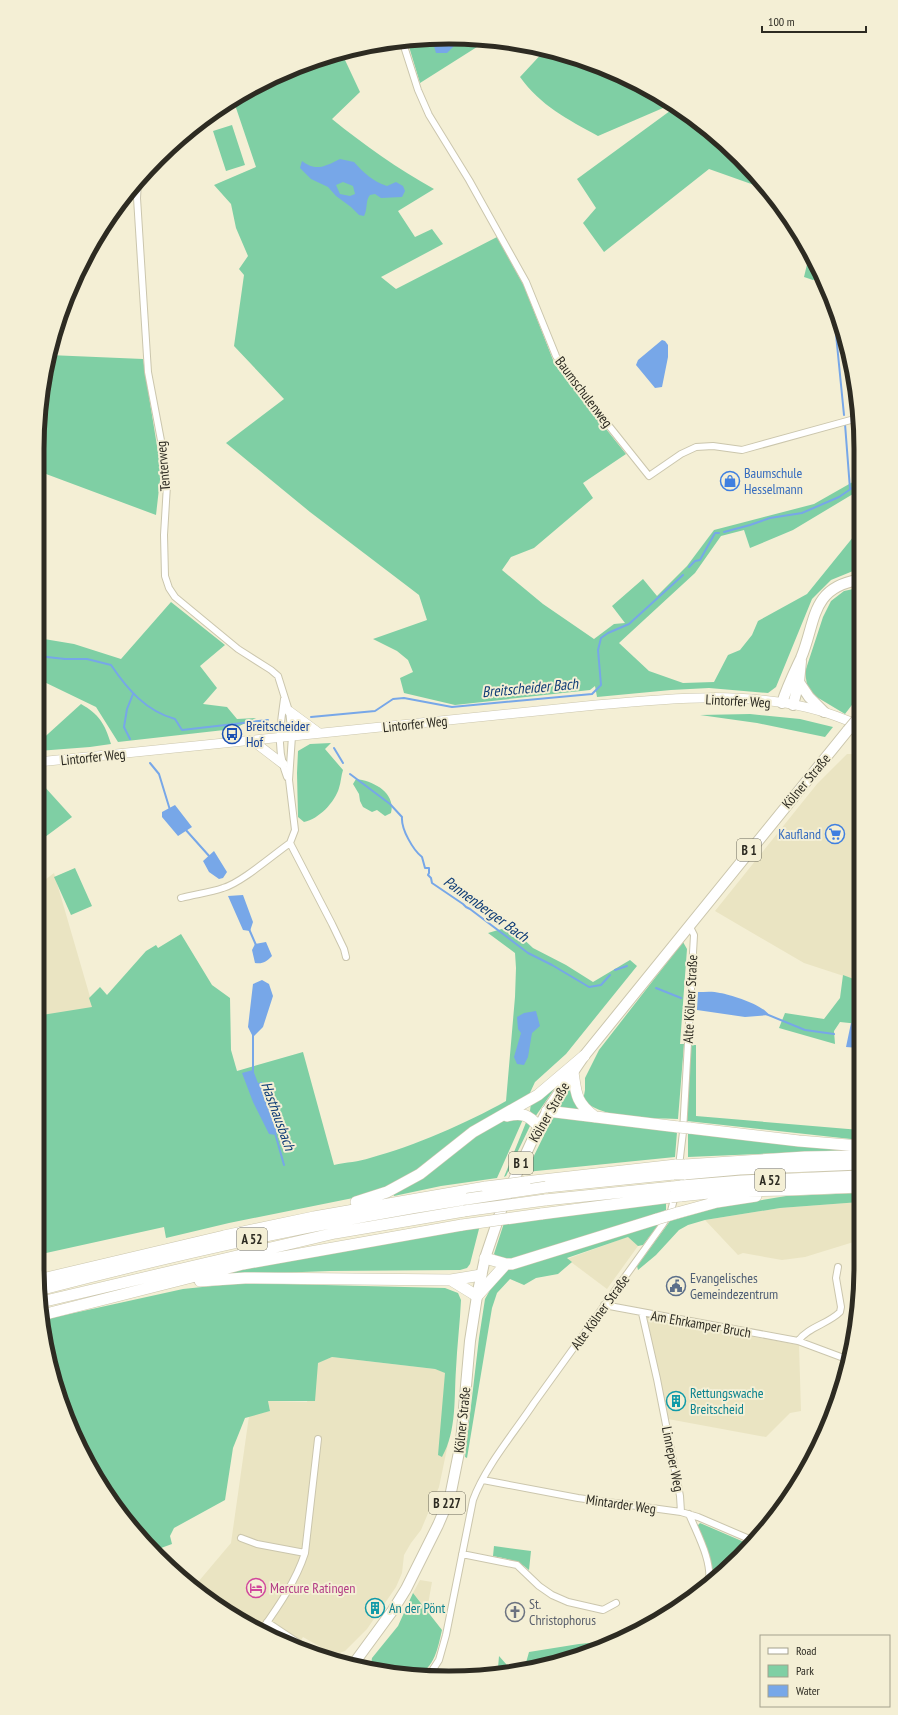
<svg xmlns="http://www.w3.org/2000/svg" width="898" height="1715" viewBox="0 0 898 1715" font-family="'PT Sans Narrow',sans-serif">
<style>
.built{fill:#eae4c2}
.green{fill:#7fcfa4}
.water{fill:#77a7e8;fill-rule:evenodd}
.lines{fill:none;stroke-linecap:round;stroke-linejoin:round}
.stream{stroke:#77a7e8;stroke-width:2}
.street-casing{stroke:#cbc6ad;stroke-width:8}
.secondary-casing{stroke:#cbc6ad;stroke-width:10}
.primary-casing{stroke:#cbc6ad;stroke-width:12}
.highway-casing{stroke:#cbc6ad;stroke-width:12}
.street{stroke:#fff;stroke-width:6}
.secondary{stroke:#fff;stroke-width:9}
.primary{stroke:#fff;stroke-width:10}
.highway{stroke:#fff;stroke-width:11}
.primary-bridge-casing{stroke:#cbc6ad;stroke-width:12;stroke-linecap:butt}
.highway-bridge-casing{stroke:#cbc6ad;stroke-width:12;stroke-linecap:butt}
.primary-bridge{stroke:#fff;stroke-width:10}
.highway-bridge{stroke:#fff;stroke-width:11}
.labels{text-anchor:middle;stroke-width:4;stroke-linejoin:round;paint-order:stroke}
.shield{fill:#f4efd5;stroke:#696658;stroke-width:1}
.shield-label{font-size:13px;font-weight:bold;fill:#2d2b22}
.street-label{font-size:14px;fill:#2d2b22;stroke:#f4efd5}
.shop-label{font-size:14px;fill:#366cbe;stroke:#f4efd5;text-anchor:start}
.transit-label{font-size:14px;fill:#164399;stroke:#f4efd5;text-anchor:start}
.service-label{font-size:14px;fill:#4e5e75;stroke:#f4efd5;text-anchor:start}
.culture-label{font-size:14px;fill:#0d838f;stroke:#f4efd5;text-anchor:start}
.hotel-label{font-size:14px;fill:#b23c85;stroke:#f4efd5;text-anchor:start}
.worship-label{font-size:14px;fill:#5b616d;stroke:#f4efd5;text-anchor:start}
.water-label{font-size:15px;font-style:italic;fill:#0e3c76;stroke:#f4efd5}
.rim{fill:none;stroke:#2d2b22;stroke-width:5}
</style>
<rect width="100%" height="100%" fill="#f4efd5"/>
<path class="built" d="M847,754H859V981L804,963L715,911L817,784Z
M54,873L95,1014L37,1030V886Z
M860,1202V1240L805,1257L782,1260L743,1253L738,1255L705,1220L780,1208Z
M646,1230L638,1246L607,1289L567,1259Z
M647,1318L799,1345L801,1411L790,1413L766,1437L668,1419Z
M332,1357L435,1369L446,1373L449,1439L439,1487L421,1530L411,1543L404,1555L402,1573L396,1587L367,1629L345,1651L339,1653L324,1649L303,1637L296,1648L291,1647L220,1609L193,1588L231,1543L249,1416L270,1411L268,1401L307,1402L318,1362Z
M420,1580L432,1582L427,1610L413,1593Z"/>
<path class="green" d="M476,38L488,40L420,83L407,40Z
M546,49L556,51L631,80L670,105L598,136C567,119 541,106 520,77Z
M356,50L345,60L360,92L332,119C364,145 398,169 434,189L398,211L415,237L432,229L443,244L381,277L396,289L497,237L524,286L555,365L626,454L583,483L593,498L534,548L511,557L502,570L543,604L594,639L614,624L625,623L612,606L643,579L657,596L687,566L714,530L814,504L858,479V491L793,530L750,548L744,530L721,536L695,573L619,643L649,671L683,683L714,682L728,655L740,650L752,635L758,621L807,594L858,531V571H853L831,580L812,599L776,687L768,693L709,688L671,690L597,697L595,686L590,690L455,705L404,693L400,678L413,672L408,660L397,651L373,639L427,620L419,595L310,512L226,443L284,399L234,346L244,275L239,269L248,256L236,228L231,204L214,185L256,167L233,99L243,92L317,59Z
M674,108L720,139L768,190L709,169L604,252L583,223L596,208L577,179Z
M232,125L245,165L226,171L213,131Z
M809,256L821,276L813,280L804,277Z
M49,355L143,359L161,471L156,515L38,471V422Z
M858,588V697L845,714L815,696L807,685L805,672L823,617L831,601L844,591Z
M171,602L225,645L200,666L217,688L203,704L227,707L237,719L256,718L233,729L118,742L96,707L38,679V638L74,644L121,659Z
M81,704C99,714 105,724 111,744L90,747L38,751V743Z
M750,714L800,719L833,727L825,737L757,723L700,715Z
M331,743L325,749L343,770C341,776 341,782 339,788C335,802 319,819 304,822L298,817L297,773L298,751L310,744Z
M38,773L43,779V785L72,817L41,840L44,846L37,850Z
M356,779C374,781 396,793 391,813L385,816L377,810L372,812L363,807L360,801L359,794L353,784Z
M75,868L92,906L71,915L54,877Z
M505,928L517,933L533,948L566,965L593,982L630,960L637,966L566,1054L535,1082L528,1097L398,1182L363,1196L229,1223L166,1238L164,1227L37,1255V1002L42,1015L92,1007L89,998L100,987L107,995L146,951L156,945L158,948L181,934L212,985L230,998L231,1050L237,1071L303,1052L334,1165C346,1162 359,1162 370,1158C414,1146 467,1123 506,1101L515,997L516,968L515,953L488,933Z
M683,942L687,949L680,1044H684L678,1119C646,1118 610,1120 583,1101L585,1090V1078L599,1050Z
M843,975L859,981V1024L840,1022L834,1031L835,1044L779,1028L785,1013L824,1019L840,998Z
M691,1045H696V1116L860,1130V1140L687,1121Z
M559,1082L535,1117L530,1111L531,1103Z
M572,1084L586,1114L556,1110Z
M554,1115L677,1132L675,1157L526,1172Z
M524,1117L497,1178L441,1186L394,1196L393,1194L484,1129L509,1118Z
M527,1120L529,1122L530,1126L506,1176L504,1177Z
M688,1132L849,1150L688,1157Z
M860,1193V1202L780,1208L705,1220L688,1225L679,1230L656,1255L638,1270L637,1266L670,1221L715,1208L756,1201L786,1196Z
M666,1203V1210L630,1224L510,1259L497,1257L494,1254L504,1223Z
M659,1224L643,1245L638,1246L628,1237L567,1258L572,1262L558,1274L536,1278L524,1285L510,1279L497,1293L492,1308L467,1458L465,1457L479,1338L485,1299L495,1281L508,1270Z
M480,1225L470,1264L467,1268L460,1270L330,1271L221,1275L255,1266Z
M241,1283L445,1288L458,1293L461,1300C460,1323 457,1346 456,1369C454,1397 457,1431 442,1457L438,1455L445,1373L435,1369L332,1357L318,1363L315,1401H268L270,1411L245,1418L233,1448L225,1500L174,1528L170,1536L172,1544L161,1548L148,1544L122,1517L92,1472L59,1399L45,1346L42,1320L183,1289Z
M700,1523L751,1545L740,1557L711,1581L696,1527Z
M494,1546L531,1551L529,1570C518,1560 507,1559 493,1556Z
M160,1557L174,1560L195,1586L193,1588L177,1576Z
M413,1593L442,1630C438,1647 435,1668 416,1676L373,1669L371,1664L372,1658L398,1626Z
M618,1640L556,1664L524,1670L529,1652L579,1644Z
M499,1656L513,1672L489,1675L498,1668Z"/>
<path class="water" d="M462,38L447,53H436L432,39Z
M340,159L354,162C364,173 372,181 387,186L396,182L403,186L405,191L402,197L381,198L375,194L370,195C365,201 368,209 364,216L359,215L351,207L336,196L328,187L311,179L300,168L302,161C316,172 326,166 340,159ZM343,182L353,186L355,194L350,196L340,194L336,185Z
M662,340L665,341L668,345V357L662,387L655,388L636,365L638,360Z
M175,805L192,827L178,836L162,817V812Z
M214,851L227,872L223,878L219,879L209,872L203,861Z
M243,895L253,922L250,931L243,930L228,896Z
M266,942L272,956C266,962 263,964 255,963L252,950L255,944Z
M262,980L269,984L273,996L263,1027L253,1037L248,1027L253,984Z
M698,992C705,992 713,991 720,993C732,995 763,1005 769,1015L745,1017L697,1010Z
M536,1011L540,1026L532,1033L528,1057L524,1065L517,1064L514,1057L521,1033L518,1029L517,1017L524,1013Z
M851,1023L859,1024V1048L846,1047Z
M253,1070L258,1083L262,1082L264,1098L278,1127L276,1135L269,1134L253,1102L242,1073Z"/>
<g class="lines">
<path class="stream" d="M833,304L844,415
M845,424L850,489
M724,532L750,525L770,518L802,513L839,497L858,484
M689,567L695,561L700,560L715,533H719
M38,656L65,659H87L111,665C128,690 146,711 175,719L182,730L268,720
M311,717L375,711L393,699L404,698L452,707L592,694L601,685L598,650L601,638L608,633L629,624L683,575
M130,739L124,727L127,709L133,694
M334,748L343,763
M150,763L159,774L170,810
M350,774L390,804L402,817C401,829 413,850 422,857L425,868H429V873L428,875L431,878L432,883L463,904L466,907L470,909L528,953L552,965L589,987L601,985L610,975
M185,829L210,857
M249,929L256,945
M615,970L627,966
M656,988L681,998
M766,1014L805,1030L834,1034
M253,1072V1034
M275,1133L284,1165"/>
<defs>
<path id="street" d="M402,40L418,90L429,115L469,180L526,282L556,356L566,372L649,476L681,454L696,447L713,446L742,450L858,418
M138,182L137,198L148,372L163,451L167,485L164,535L165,576L169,588L175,597L238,649L271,670L278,676L289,711L292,736L289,780L295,830L290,843L332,924L344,949L346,957
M284,699C280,729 276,748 287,777
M181,898C195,894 209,893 223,888C241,883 273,855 290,843
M679,1166L683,1132L694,935L689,925
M604,1305L798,1341L849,1360
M642,1313L657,1379L680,1496L681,1512
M798,1341C808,1327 828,1324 840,1312L841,1307L836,1278L838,1267
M483,1480L578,1498L681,1512L698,1517L754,1541
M689,1514C698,1536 712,1560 709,1583
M241,1538L257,1544L305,1553
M462,1554L517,1565L539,1586L552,1595L568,1602L603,1610L616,1603
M267,1622L315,1654L330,1660
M261,1631C278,1607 296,1581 305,1553L318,1439
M428,1677L439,1660L446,1635L473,1500C485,1467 514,1433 534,1403C577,1343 620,1284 663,1224L671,1211L675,1195"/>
<path id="secondary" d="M289,711L319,733
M253,741L283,764
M38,762L596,705C669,698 753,690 824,712C836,716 847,720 858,725"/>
<path id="primary" d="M799,682L809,697L824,712
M782,703C787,687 794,673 801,658C816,623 810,588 858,580
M793,705L799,682L801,661
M352,1666L393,1610L406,1589L438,1525L450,1497L461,1442L470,1341L477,1296L485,1258L505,1199L536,1132L550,1106L584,1056L848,730"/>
<path id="highway" d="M573,1072C576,1094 576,1103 595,1117
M547,1111L678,1127
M507,1116C522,1112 529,1115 539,1127
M689,1128L799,1141L860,1146
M685,1165L805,1157L860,1156
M684,1174L740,1169L860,1164
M525,1182L676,1165
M681,1186L742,1181L860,1176
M546,1187L674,1174
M680,1196L728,1191L788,1190L860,1187
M545,1200L673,1187
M356,1202L387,1192L420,1174L473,1132L538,1095L584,1056
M677,1213L717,1202L756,1196
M541,1214L671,1197
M485,1258L506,1264H512L657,1219
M38,1280L224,1236L314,1217L486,1187
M451,1280L477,1296L506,1264
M200,1281L245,1278L451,1280L481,1275
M39,1290C180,1253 323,1221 467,1199
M41,1302L335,1233L464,1211
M42,1315L243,1264L462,1225"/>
</defs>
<use href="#street" class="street-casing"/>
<use href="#secondary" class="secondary-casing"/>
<use href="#primary" class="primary-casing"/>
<use href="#highway" class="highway-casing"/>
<use href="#street" class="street"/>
<use href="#secondary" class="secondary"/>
<use href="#primary" class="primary"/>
<use href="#highway" class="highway"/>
<defs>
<path id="primary-bridge" d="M848,730L858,718"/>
<path id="highway-bridge" d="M678,1127L689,1128
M676,1165H685
M674,1174H684
M486,1187L525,1182
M673,1187L681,1186
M671,1197L680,1196
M467,1199L546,1187
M464,1211L545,1200
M657,1219L677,1213
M462,1225L541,1214"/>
</defs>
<use href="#primary-bridge" class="primary-bridge-casing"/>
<use href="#highway-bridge" class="highway-bridge-casing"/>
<use href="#primary-bridge" class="primary-bridge"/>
<use href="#highway-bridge" class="highway-bridge"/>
</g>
<defs>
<symbol id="shop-ring" viewBox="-11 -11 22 22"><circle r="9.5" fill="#f4efd5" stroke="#3f7fe0" stroke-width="1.5"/><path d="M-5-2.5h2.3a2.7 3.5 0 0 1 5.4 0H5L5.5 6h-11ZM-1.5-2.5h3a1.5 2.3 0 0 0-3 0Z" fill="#3f7fe0"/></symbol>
<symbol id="bus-ring" viewBox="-11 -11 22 22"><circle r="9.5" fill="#f4efd5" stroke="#1a4fb4" stroke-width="1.5"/><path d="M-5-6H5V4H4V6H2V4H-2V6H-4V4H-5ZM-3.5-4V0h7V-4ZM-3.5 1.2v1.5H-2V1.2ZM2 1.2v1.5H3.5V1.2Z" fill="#1a4fb4"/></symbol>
<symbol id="supermarket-ring" viewBox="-11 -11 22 22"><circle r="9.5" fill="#f4efd5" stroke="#3f7fe0" stroke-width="1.5"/><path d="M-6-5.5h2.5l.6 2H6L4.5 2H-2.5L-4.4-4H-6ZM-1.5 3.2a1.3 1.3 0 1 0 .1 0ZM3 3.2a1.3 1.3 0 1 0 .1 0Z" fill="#3f7fe0"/></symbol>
<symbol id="civic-ring" viewBox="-11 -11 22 22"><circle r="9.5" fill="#f4efd5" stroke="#5c6f8a" stroke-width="1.5"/><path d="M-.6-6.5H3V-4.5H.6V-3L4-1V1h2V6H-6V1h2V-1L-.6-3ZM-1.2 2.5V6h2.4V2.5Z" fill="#5c6f8a"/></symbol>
<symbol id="building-ring" viewBox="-11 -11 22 22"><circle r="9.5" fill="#f4efd5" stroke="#0f9aa8" stroke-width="1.5"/><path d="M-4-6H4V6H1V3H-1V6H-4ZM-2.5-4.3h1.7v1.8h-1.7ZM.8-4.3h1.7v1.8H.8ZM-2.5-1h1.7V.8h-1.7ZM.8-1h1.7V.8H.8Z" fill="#0f9aa8"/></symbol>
<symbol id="hotel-ring" viewBox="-11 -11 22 22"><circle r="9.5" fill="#f4efd5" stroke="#d1479c" stroke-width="1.5"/><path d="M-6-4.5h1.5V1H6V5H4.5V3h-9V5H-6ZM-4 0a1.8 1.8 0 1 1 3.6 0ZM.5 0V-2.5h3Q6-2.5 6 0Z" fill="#d1479c"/></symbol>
<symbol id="church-ring" viewBox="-11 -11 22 22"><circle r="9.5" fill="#f4efd5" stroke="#6b7280" stroke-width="1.5"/><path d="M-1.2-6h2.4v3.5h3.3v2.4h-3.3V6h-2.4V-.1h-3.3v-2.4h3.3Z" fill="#6b7280"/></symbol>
</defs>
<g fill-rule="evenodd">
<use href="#shop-ring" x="719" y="470" width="22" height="22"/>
<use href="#bus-ring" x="221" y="723" width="22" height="22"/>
<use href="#supermarket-ring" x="824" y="823" width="22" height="22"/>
<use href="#civic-ring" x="665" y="1275" width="22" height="22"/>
<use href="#building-ring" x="665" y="1390" width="22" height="22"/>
<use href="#hotel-ring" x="245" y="1577" width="22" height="22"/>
<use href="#building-ring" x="364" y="1597" width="22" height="22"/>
<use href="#church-ring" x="504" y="1601" width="22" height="22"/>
</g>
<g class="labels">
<g class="shield">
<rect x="737" y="839" width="24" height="22" rx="3"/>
<rect x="509" y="1152" width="24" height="22" rx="3"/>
<rect x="755" y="1169" width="30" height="22" rx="3"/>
<rect x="237" y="1228" width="30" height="22" rx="3"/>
<rect x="429" y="1492" width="36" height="22" rx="3"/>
</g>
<g class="shield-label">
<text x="749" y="855">B 1</text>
<text x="521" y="1168">B 1</text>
<text x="770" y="1185">A 52</text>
<text x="252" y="1244">A 52</text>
<text x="447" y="1508">B 227</text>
</g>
<g class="street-label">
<text transform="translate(584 392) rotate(53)" y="5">Baumschulenweg</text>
<text transform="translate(163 466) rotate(-95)" y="5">Tenterweg</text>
<text transform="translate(738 701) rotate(3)" y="5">Lintorfer Weg</text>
<text transform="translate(415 724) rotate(-6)" y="5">Lintorfer Weg</text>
<text transform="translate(93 757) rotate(-6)" y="5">Lintorfer Weg</text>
<text transform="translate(806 781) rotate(-50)" y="5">Kölner Straße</text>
<text transform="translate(690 999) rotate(-87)" y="5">Alte Kölner Straße</text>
<text transform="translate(549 1112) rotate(-60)" y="5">Kölner Straße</text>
<text transform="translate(600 1312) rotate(-54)" y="5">Alte Kölner Straße</text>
<text transform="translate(701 1324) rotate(10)" y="5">Am Ehrkamper Bruch</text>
<text transform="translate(462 1420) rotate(-84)" y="5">Kölner Straße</text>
<text transform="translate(673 1459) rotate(79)" y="5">Linneper Weg</text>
<text transform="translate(621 1504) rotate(8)" y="5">Mintarder Weg</text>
</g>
<g class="shop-label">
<text x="744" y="478">Baumschule<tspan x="744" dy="16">Hesselmann</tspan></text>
<text x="821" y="839" text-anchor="end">Kaufland</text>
</g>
<g class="transit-label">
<text x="246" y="731">Breitscheider<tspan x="246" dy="16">Hof</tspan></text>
</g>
<g class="service-label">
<text x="690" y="1283">Evangelisches<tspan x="690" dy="16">Gemeindezentrum</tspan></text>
</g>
<g class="culture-label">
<text x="690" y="1398">Rettungswache<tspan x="690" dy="16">Breitscheid</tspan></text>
<text x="389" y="1613">An der Pönt</text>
</g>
<g class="hotel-label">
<text x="270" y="1593">Mercure Ratingen</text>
</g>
<g class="worship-label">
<text x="529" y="1609">St.<tspan x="529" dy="16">Christophorus</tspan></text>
</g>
<g class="water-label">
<text transform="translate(530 688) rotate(-5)" y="5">Breitscheider Bach</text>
<text transform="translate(486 909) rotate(36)" y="5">Pannenberger Bach</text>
<text transform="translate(278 1116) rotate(70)" y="5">Hasthausbach</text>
</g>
</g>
<path d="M0 0H898V1715H0ZM449 44H449A405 405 0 0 1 854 449V1266A405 405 0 0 1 449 1671H449A405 405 0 0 1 44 1266V449A405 405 0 0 1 449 44Z" fill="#f4efd5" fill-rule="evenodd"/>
<path class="rim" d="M449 44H449A405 405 0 0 1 854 449V1266A405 405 0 0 1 449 1671H449A405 405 0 0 1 44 1266V449A405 405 0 0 1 449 44Z"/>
<rect x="760" y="1635" width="130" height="72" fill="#f4efd5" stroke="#a4a18d"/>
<rect x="768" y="1648" width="20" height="6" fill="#ffffff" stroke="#a4a18d"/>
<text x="796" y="1655" font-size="12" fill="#2d2b22">Road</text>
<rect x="768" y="1665" width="20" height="12" fill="#7fcfa4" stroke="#a4a18d"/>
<text x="796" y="1675" font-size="12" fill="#2d2b22">Park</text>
<rect x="768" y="1685" width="20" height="12" fill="#77a7e8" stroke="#a4a18d"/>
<text x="796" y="1695" font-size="12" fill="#2d2b22">Water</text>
<path d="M762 26v6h104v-6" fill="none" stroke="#2d2b22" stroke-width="2"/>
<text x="768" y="26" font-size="12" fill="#2d2b22" stroke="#f4efd5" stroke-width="3" paint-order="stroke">100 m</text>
</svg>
